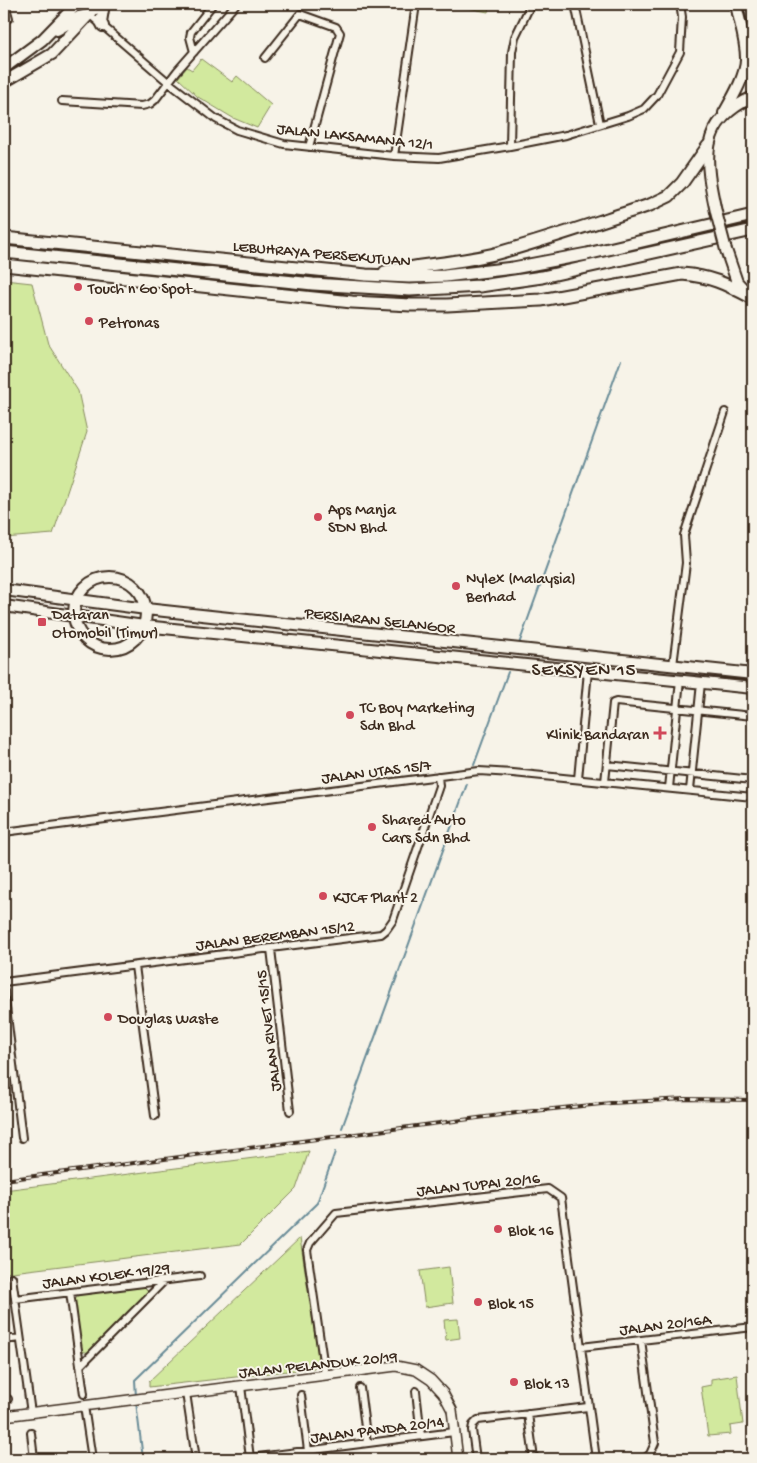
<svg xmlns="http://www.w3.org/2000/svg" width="757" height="1463" viewBox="0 0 757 1463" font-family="'Gochi Hand',sans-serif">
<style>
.green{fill:#d2e99e;stroke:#868a5e}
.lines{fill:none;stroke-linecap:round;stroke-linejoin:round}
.stream{stroke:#688b97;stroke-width:2}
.street-casing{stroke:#3b2a1e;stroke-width:10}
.secondary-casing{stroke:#3b2a1e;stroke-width:12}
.primary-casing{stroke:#3b2a1e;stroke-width:14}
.highway-casing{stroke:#3b2a1e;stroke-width:15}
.street{stroke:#f7f3e8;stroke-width:6}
.secondary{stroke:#f7f3e8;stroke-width:9}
.primary{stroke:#f7f3e8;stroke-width:10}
.highway{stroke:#f7f3e8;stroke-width:11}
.rail-casing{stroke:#3b2a1e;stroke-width:4}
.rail{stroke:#f7f3e8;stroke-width:2;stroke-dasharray:5.5;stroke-linecap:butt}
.primary-bridge-casing{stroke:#3b2a1e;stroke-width:14;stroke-linecap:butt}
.primary-bridge{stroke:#f7f3e8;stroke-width:10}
.poi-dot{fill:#d1495b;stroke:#f7f3e8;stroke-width:2}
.labels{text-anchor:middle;stroke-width:4;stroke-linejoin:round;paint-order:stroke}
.street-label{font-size:16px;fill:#3b2a1e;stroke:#f7f3e8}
.poi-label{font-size:16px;fill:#3b2a1e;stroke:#f7f3e8;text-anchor:start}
.quarter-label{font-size:19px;letter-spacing:1px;fill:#3b2a1e;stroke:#f7f3e8}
</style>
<rect width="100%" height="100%" fill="#f7f3e8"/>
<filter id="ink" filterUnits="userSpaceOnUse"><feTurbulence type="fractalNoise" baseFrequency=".02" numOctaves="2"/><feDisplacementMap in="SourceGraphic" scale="10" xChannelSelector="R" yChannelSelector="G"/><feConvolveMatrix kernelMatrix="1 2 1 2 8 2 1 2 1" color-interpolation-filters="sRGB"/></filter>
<g filter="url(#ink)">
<path class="green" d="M421,4H490L488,12L468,8Z
M201,59L232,82L237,76L271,105L257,128L233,118L198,97L178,78L187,67L192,70Z
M4,280L32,283L48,344L78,391L87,432L53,534L4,538Z
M309,1151L296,1189L241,1244L4,1273V1190Z
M300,1238L319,1362L314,1368L149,1387V1381Z
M449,1267L453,1303L425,1307L420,1271Z
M144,1287L149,1292L90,1353L81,1351L74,1300L78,1295Z
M458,1319L460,1338L446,1340L444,1320Z
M737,1375L743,1424L730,1426L731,1434L708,1436L701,1387L711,1385V1379Z"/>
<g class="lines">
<path class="stream" d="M519,644L621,360
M474,765L508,672
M342,1128L467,784
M136,1397L135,1380L317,1203L335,1152
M136,1402L143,1459"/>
<defs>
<path id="street" d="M5,4L9,18
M575,4L600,124
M89,14L168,82L216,119L237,130L284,144L394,156L439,158L510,146L566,135L628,116L644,109L657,95L680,52L682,17L680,4
M194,52L190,37L191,32L213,4
M265,58L300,14L336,27L340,33L309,147
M62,101L142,106L150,104L155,100L177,71L236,4
M510,146L512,52L515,37L531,4
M394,156L416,4
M673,665L686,563L684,535L725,412
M607,765L753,780
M578,779L588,671
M605,782L613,703L616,702L753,716
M669,788L680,680
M690,790L701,683
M4,832L479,771L513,773L753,797
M271,949L290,1111
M135,966L155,1116
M4,982L381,934L386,930L393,920L439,786L438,776
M4,991L22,1138
M12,1277L31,1413
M70,1292L84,1394
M15,1299L200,1276
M4,1340L20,1338
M641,1340L655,1443L650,1454L644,1459
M581,1347L753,1327
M80,1366L165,1280
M325,1375L307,1250L310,1243L336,1213L548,1189L561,1198L596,1459
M241,1386L250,1458
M360,1388L367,1443
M416,1391L421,1436
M186,1393L196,1459
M301,1395L308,1451
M4,1400L8,1399
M84,1406L92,1459
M528,1414L534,1459
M31,1433L34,1459
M243,1459L454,1432
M476,1459L472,1430L473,1425L478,1420L588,1407"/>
<path id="secondary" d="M4,1416L396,1366L416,1370L431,1380L443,1393L452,1410L458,1459"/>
<path id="primary" d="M749,4L753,21
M103,26L101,22L104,4
M57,30L79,17L89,15
M4,68L42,40L77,4
M4,82L52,54L99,4
M724,113C732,99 747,74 746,58C746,40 739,21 736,4
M716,212C705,161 697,122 753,97
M726,250L737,282L749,295
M74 613a36 36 0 1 1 72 0a36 36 0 1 1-72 0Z
M4,590L146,609L753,674
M4,606L144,626L753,688"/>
<path id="highway" d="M4,238L366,275L409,277L445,276L513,268L587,254L753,215
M4,252L313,284L410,290L480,286L542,277L753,230
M4,265L352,302L411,305H447L541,300L682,274C710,276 726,284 751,297
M385,272C423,264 461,263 498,253C549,239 600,221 650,205L669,196L682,183L708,146"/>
</defs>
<use href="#street" class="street-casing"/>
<use href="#secondary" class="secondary-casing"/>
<use href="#primary" class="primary-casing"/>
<use href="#highway" class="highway-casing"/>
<use href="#street" class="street"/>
<use href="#secondary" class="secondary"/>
<use href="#primary" class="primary"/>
<use href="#highway" class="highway"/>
<defs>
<path id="rail" d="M4,1180L524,1112L611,1103L685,1099L753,1100"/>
</defs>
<use href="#rail" class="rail-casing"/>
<use href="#rail" class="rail"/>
<defs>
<path id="primary-bridge" d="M716,212L726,250"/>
</defs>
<use href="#primary-bridge" class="primary-bridge-casing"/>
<use href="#primary-bridge" class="primary-bridge"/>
</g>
</g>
<g class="poi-dot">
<circle cx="78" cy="287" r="5"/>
<circle cx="89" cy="321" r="5"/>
<circle cx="318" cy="517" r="5"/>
<circle cx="456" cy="586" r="5"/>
<rect x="37" y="617" width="10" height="10" rx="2.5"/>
<circle cx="350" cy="715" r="5"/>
<path d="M657.5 725.5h5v5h5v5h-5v5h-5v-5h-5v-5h5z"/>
<circle cx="372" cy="827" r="5"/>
<circle cx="323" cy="896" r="5"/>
<circle cx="108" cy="1017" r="5"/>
<circle cx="498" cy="1229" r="5"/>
<circle cx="478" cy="1302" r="5"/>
<circle cx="514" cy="1382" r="5"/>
</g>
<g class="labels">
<g class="street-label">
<text transform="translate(355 135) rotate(6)" y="6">JALAN LAKSAMANA 12/1</text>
<text transform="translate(322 252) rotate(5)" y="6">LEBUHRAYA PERSEKUTUAN</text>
<text transform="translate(380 619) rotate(6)" y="6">PERSIARAN SELANGOR</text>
<text transform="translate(376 770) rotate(-7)" y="6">JALAN UTAS 15/7</text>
<text transform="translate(275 934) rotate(-7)" y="6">JALAN BEREMBAN 15/12</text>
<text transform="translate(267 1031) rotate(-97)" y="6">JALAN RIVET 15/15</text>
<text transform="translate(478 1183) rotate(-6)" y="6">JALAN TUPAI 20/16</text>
<text transform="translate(106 1274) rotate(-7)" y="6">JALAN KOLEK 19/29</text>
<text transform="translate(665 1323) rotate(-7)" y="6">JALAN 20/16A</text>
<text transform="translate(318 1363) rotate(-6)" y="6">JALAN PELANDUK 20/19</text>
<text transform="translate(377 1428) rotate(-7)" y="6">JALAN PANDA 20/14</text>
</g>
<g class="poi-label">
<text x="88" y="293">Touch n Go Spot</text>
<text x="99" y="327">Petronas</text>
<text x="328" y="514">Aps Manja<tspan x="328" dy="18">SDN Bhd</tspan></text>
<text x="466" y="583">Nylex (Malaysia)<tspan x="466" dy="18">Berhad</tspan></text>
<text x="52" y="619">Dataran<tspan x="52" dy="18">Otomobil (Timur)</tspan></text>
<text x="360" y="712">TC Boy Marketing<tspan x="360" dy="18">Sdn Bhd</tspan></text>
<text x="649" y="739" text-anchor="end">Klinik Bandaran</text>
<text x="382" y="824">Shared Auto<tspan x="382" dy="18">Cars Sdn Bhd</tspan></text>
<text x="333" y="902">KJCF Plant 2</text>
<text x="118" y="1023">Douglas Waste</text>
<text x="508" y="1235">Blok 16</text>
<text x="488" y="1308">Blok 15</text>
<text x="524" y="1388">Blok 13</text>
</g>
<g class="quarter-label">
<text x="584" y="675">SEKSYEN 15</text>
</g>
</g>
<rect width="757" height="1463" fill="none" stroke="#f7f3e8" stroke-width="20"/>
<rect x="10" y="10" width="737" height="1443" fill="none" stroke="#3b2a1e" stroke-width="2" filter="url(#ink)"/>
</svg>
